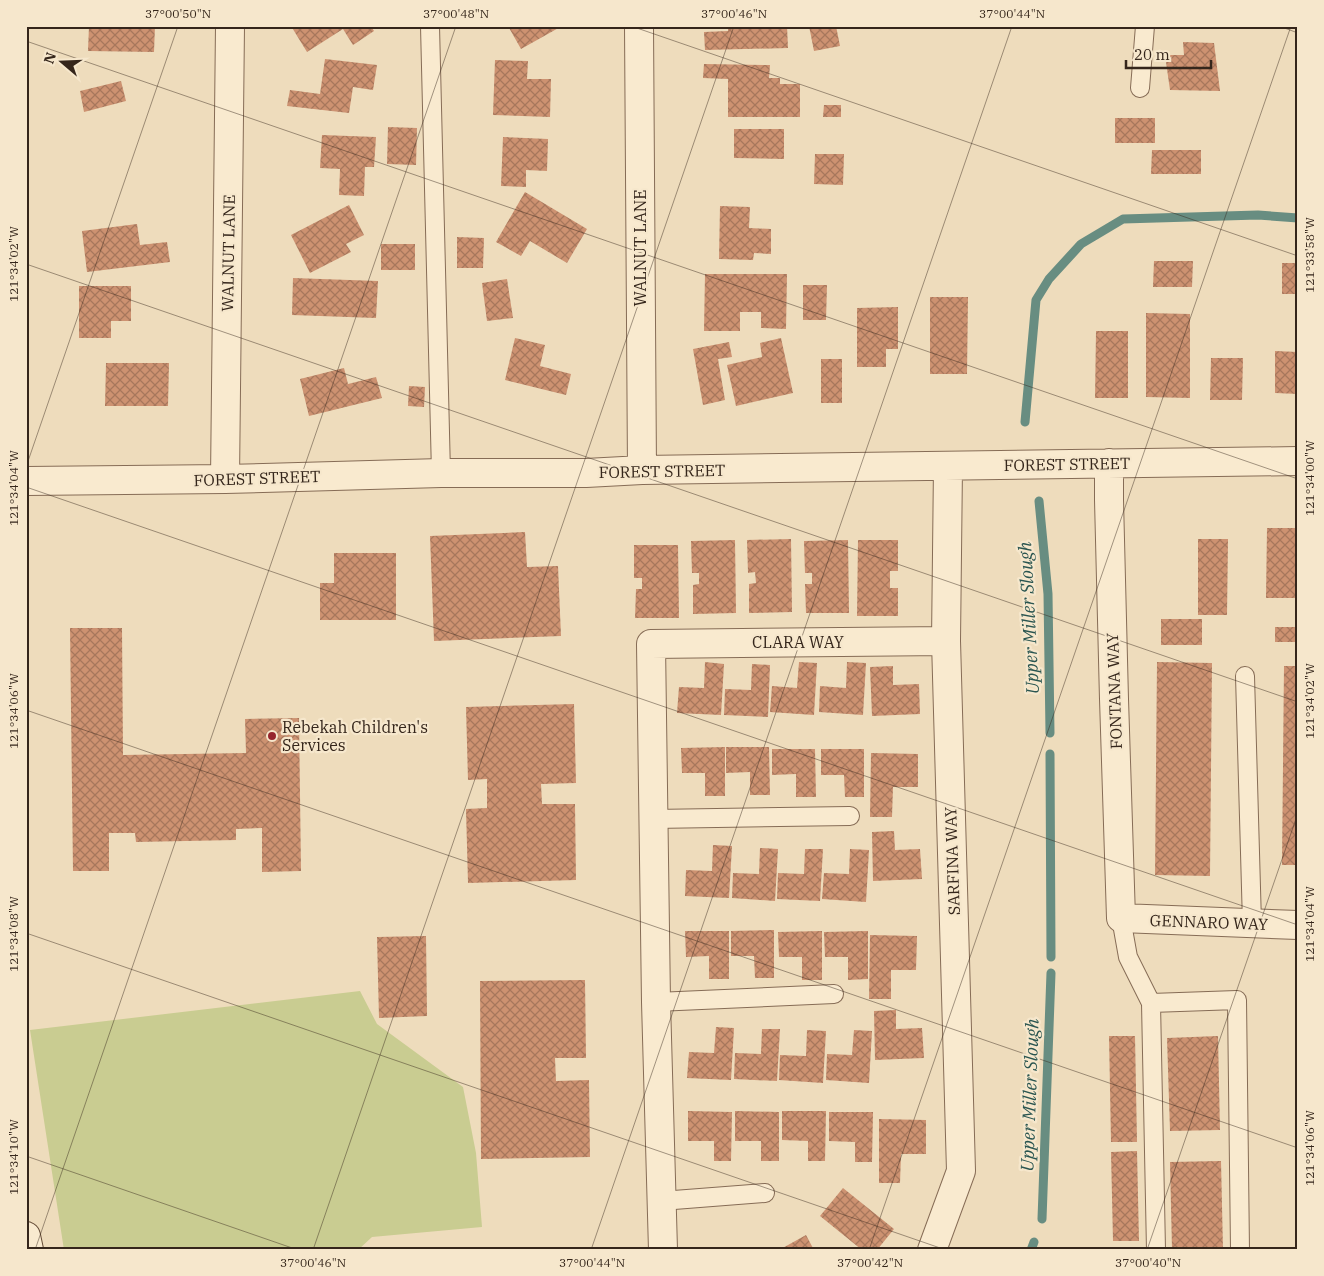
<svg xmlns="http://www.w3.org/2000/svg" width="1324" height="1276" viewBox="0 0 1324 1276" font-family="'IBM Plex Serif',serif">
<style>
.green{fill:#c9cc91}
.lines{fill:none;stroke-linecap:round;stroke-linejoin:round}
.stream{stroke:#688d81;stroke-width:9}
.building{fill:url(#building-cross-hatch)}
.lane-casing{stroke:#866c56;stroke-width:20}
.street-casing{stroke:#866c56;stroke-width:30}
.secondary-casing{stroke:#674e39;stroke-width:30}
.lane{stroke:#f9eacf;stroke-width:18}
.street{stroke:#f9eacf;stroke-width:28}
.secondary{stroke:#f9eacf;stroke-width:28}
.ticks{fill:none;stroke:#35261b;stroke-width:1;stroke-opacity:0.45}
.poi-dot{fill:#96252d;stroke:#f6e7cc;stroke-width:2}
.labels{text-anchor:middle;stroke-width:4.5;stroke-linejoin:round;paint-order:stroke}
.street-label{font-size:16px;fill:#35261b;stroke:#f6e7cc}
.poi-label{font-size:16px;fill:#35261b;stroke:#f6e7cc;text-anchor:start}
.water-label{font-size:18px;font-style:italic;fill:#2a5550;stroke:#f6e7cc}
.neatline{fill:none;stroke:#35261b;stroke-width:2}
.ticks-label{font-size:12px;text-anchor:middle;fill:#35261b}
</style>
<defs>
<pattern id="building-cross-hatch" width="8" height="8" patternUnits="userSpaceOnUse" patternTransform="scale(1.25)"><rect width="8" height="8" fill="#cd9271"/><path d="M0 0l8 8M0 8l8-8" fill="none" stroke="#a7775c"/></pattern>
</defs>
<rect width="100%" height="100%" fill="#eedcbc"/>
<path class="green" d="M360,991L377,1024L463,1087L476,1153L482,1227L372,1237L358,1250H64L30,1030Z"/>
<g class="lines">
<path class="stream" d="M1025,422L1036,300L1049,279L1081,244L1123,219L1258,215L1298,218
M1039,501L1048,594L1050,733
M1050,754L1051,957
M1042,1219L1051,973
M1031,1250L1034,1242"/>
</g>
<path class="building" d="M89,26H155L154,52L88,51Z
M291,26H371L374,31L353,45L343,29L307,52Z
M508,26H562L521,49Z
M728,26H787L788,48L705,50L704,32L728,31Z
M809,26H836L840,46L814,51Z
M1183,42L1214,43L1220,91L1170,90L1165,55H1184Z
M325,59L377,65L373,90L353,87L349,113L287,106L290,90L320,94Z
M495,60L528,61L527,79H551L550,117L493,115Z
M704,64L770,65L769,78H780V84H800V117H728V79L703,78Z
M121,81L126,101L84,112L80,91Z
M824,105H841V117H823Z
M1115,118H1155V143H1115Z
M388,127L417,128L416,165L387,164Z
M734,129H784V159L734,158Z
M322,135L376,137L374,167H365L364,196L339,195L340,169L320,168Z
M503,137L548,139L547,171L526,170V187L501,186Z
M1152,150H1201V174H1151Z
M815,154H844L843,185L814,184Z
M525,192L587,229L567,263L530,241L521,256L496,242Z
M349,205L364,235L346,244L351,252L310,273L291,235Z
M720,206L750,207L749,228L771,229V254L754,253L753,260L719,259Z
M137,224L140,245L167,242L170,262L87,272L82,231Z
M457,237L484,238L483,268H457Z
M381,244H415V270H381Z
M1154,261H1193L1192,287H1153Z
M1282,263H1298V294H1282Z
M705,274H787L786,329L761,328V312H740V331H704Z
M293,278L378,281L376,318L292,315Z
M507,279L513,318L487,321L482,283Z
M803,285H827L826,320H803Z
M79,286H131V321H111V338H79Z
M930,297H968L967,374H930Z
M898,307V349H886V367H857V308Z
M1146,313L1190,314V398L1146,397Z
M1096,331H1128V398H1095Z
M515,338L545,345L540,366L571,374L566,395L505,380Z
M781,338L793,393L736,406L727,365L762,357L760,343Z
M729,342L732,357L718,359L725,400L703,405L693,349Z
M1275,351L1298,352V394L1275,393Z
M1211,358H1243L1242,400H1210Z
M821,359H842V403H821Z
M106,363H169L168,406H105Z
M344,368L348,384L376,377L382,398L309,416L300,379Z
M409,386L425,387L424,407L408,406Z
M1267,528H1298L1297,598H1266Z
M525,532L527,567L558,566L561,636L434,641L430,536Z
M791,539L792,612L749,613V584L756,583L755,572L748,573L747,540Z
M1198,539H1228L1227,615H1198Z
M735,540L736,613L693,614V585L699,584V573H692L691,541Z
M848,540L849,613H806L805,584H812V573H805L804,541Z
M858,540H898V571H890V588H898V616H857Z
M634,545H678L679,618H635L636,589H642V578H634Z
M334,553H396V620H320V583H334Z
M1161,619H1202V645H1161Z
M1275,627H1298V642H1275Z
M70,628H122L123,755L246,753L245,719L299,718L301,871L262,872V828L236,829V840L136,842L135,833H109V871H73Z
M705,662L724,664L721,715L677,713L679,687L704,688Z
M799,662L817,663L814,715L770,712L772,686L797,688Z
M847,662L866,663L863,715L819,712L820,686L846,688Z
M1157,662L1212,663L1210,876L1155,875Z
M752,664L770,665L768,717L724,715L725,689L751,690Z
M893,666V685L919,684L920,714L872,716L870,667Z
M1284,666H1298V865H1282Z
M574,704L576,783L541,784L542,804H575L576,880L468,883L466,809L487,808V779L468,780L466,707Z
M725,747V796H705V773H682L681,748Z
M726,747H769L770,795H750V772L726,773Z
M772,749H815L816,797H796V774L772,775Z
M821,749H864V797H845L844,775H821Z
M871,753L918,754V787H893L892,817H870Z
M894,831L895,850L920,849L922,879L873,881L872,832Z
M713,845L732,846L729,898L685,896L686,870L712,871Z
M760,848L778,849L775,901L732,898L733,873L759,874Z
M805,849H823L820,901L777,899L778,873L804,874Z
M850,849L869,850L866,902L822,899L824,873L849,874Z
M774,930V978H755L754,956H731V931Z
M685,931H729V979H709V956L686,957Z
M822,931V980H802V957H779L778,932Z
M868,931V979L848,980V957H825L824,932Z
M870,935L917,936L916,970H891V999H869Z
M426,936L427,1016L379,1018L377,937Z
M585,980L586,1058H555L556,1081L589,1080L590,1157L481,1159L480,981Z
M896,1010V1029L922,1028L924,1058L875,1060L874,1011Z
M716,1027L734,1028L731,1080L687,1078L689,1052L714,1053Z
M762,1029H780L777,1081L734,1079L735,1053L761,1054Z
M807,1030L826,1031L823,1083L779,1080L780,1055L806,1056Z
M854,1030L872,1031L869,1083L826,1080L827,1054L852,1055Z
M1109,1036H1135L1137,1142H1111Z
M1218,1036L1220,1130L1170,1131L1167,1038Z
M688,1111L732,1112L731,1161H714V1141H688Z
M735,1111L779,1112V1161H761V1141H735Z
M782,1111H826L825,1161H808V1141L782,1140Z
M829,1112H873L872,1162H855V1142L829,1141Z
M879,1119L926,1120V1154H901L900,1183H879Z
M1137,1151L1139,1241H1113L1111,1152Z
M1221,1161L1223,1250H1172L1170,1162Z
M843,1188L894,1229L877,1250H862L820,1216Z
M806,1235L814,1250H779Z"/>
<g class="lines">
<defs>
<path id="lane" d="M430,26L441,473
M1140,88L1145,26
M1245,676L1252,923
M653,819L850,816
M1121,918L1128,957L1151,1003L1156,1250
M656,1002L834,994
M1151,1003L1237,1000L1240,1250
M661,1201L765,1193"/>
<path id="street" d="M639,26L642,470
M1109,463V500L1114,699L1121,918L1298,925
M225,479L230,26
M26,481L225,479L441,473H586L642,470L1298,461
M663,1250L656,1002L651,644L946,641
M932,1250L961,1171L946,641L948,466"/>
<path id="secondary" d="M26,1236L29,1250"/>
</defs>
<use href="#lane" class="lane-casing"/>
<use href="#street" class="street-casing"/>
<use href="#secondary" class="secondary-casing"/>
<use href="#lane" class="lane"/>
<use href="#street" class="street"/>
<use href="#secondary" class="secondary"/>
</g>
<path class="ticks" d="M631,26L1298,256M1279,26L1298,33M26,41L1298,479M26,264L1298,702M26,467L178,26M26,487L1298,925M26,710L1298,1148M26,933L946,1250M26,1156L298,1250M35,1250L456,26M313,1250L734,26M591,1250L1012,26M869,1250L1291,26M1147,1250L1298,813"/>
<circle class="poi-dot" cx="272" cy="736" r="5"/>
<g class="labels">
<g class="street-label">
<text transform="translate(640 248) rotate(-90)" y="6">WALNUT LANE</text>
<text transform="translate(228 253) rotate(-89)" y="6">WALNUT LANE</text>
<text transform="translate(1067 464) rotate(-1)" y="6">FOREST STREET</text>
<text transform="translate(662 471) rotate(-1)" y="6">FOREST STREET</text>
<text transform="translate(257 478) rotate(-2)" y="6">FOREST STREET</text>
<text x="798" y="648">CLARA WAY</text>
<text transform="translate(1114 691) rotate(-92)" y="6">FONTANA WAY</text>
<text transform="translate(952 861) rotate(-92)" y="6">SARFINA WAY</text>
<text transform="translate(1209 922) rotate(2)" y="6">GENNARO WAY</text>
</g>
<g class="poi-label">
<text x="282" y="733">Rebekah Children's<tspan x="282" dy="18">Services</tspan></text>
</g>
<g class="water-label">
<text transform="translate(1029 618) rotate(-93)" y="6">Upper Miller Slough</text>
<text transform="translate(1030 1095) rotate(-88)" y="6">Upper Miller Slough</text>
</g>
</g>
<rect width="1324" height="1276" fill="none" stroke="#f6e7cc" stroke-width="55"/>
<g transform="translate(62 62) rotate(289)" stroke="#f6e7cc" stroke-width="4" paint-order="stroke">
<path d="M0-4L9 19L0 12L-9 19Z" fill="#35261b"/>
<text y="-8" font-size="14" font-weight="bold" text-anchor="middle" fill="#35261b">N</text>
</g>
<path d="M1126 60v8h85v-8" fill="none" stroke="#35261b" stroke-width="2.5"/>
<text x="1134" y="60" font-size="15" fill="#35261b" stroke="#f6e7cc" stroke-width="4" paint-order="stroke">20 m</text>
<rect x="28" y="28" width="1268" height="1220" class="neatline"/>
<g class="ticks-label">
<text x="178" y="18">37°00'50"N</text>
<text x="456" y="18">37°00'48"N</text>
<text x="734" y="18">37°00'46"N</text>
<text x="1012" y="18">37°00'44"N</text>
<text transform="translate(1310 255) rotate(-90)" y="4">121°33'58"W</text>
<text transform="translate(14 264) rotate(-90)" y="4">121°34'02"W</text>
<text transform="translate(1310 478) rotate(-90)" y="4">121°34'00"W</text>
<text transform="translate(14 488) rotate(-90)" y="4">121°34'04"W</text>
<text transform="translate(1310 701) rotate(-90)" y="4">121°34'02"W</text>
<text transform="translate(14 711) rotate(-90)" y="4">121°34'06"W</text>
<text transform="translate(1310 924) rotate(-90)" y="4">121°34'04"W</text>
<text transform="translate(14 934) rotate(-90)" y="4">121°34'08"W</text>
<text transform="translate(1310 1148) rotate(-90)" y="4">121°34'06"W</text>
<text transform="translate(14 1157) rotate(-90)" y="4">121°34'10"W</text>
<text x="313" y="1267">37°00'46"N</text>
<text x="592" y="1267">37°00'44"N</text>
<text x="870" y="1267">37°00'42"N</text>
<text x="1148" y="1267">37°00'40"N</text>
</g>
</svg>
